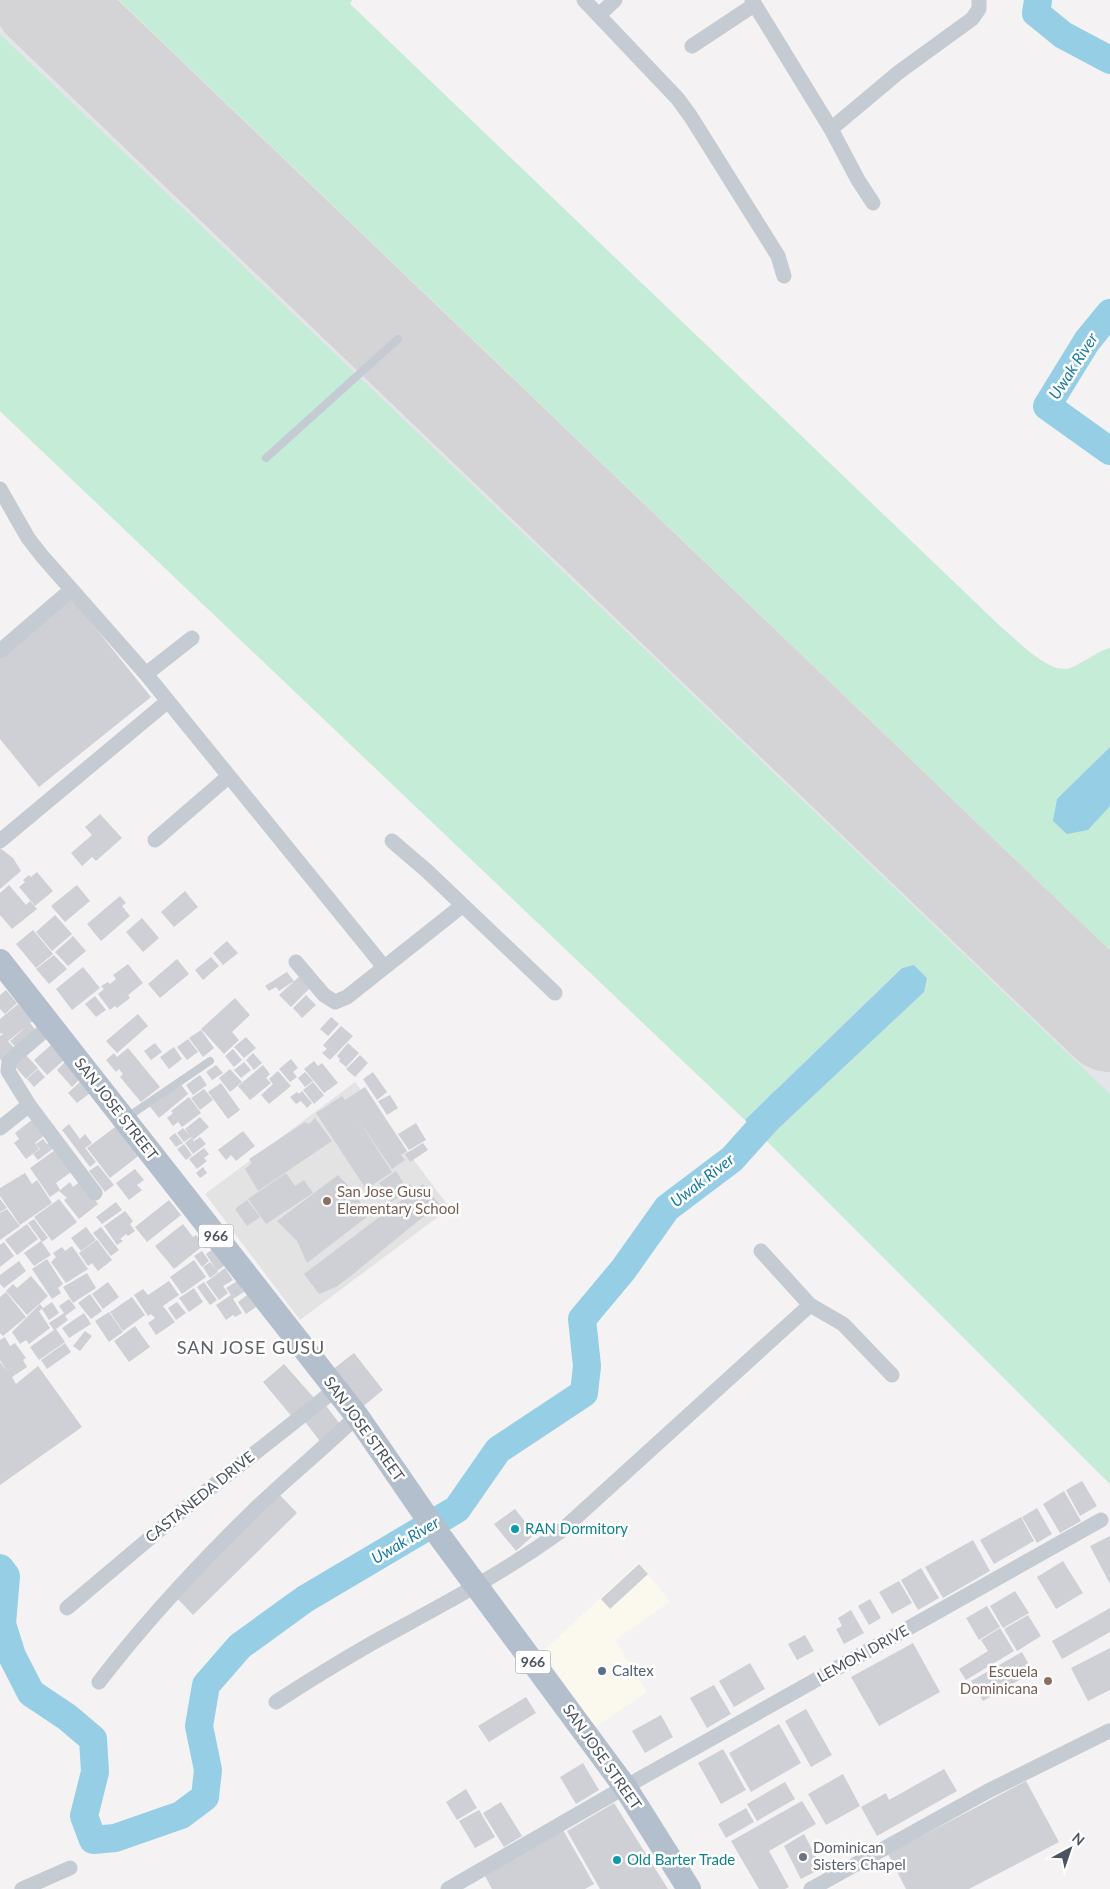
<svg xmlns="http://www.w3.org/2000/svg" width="1110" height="1889" viewBox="0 0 1110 1889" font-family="Lato,sans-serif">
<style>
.commercial{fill:#fbf9ee}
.education{fill:#e4e3e3}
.airport{fill:#e4e5e8}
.green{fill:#c5ecd7}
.water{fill:#96cee6}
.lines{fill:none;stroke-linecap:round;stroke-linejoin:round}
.river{stroke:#96cee6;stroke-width:28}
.runway{stroke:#d4d4d6;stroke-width:102}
.building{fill:#cfd0d5}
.lane{stroke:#c4cbd2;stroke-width:8}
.street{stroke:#c4cbd2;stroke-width:15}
.primary{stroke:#b4bfcd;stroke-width:24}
.education-dot{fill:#8d6e63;stroke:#fff;stroke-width:2}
.culture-dot{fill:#0f9aa8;stroke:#fff;stroke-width:2}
.service-dot{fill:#5c6f8a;stroke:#fff;stroke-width:2}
.worship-dot{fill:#6b7280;stroke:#fff;stroke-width:2}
.labels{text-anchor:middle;stroke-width:5;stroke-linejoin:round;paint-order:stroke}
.shield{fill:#fff;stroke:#81878e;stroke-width:1}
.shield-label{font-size:14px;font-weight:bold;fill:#4b535e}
.street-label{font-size:15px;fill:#4b535e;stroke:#fff}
.education-label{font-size:15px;fill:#785e54;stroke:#fff;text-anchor:start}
.culture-label{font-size:15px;fill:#0d838f;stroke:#fff;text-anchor:start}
.service-label{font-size:15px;fill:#4e5e75;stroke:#fff;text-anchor:start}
.worship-label{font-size:15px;fill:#5b616d;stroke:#fff;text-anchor:start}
.water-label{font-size:16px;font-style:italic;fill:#197aa3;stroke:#fff}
.quarter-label{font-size:18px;letter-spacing:1px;fill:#5e6166;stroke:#fff}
</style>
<rect width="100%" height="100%" fill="#f4f2f2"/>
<path class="commercial" d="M639,1562L670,1602L615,1640L647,1692L594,1728L543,1651Z"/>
<path class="education" d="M355,1082L450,1208L300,1320L205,1194Z"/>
<path class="airport" d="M0,0H352L350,4L1002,628L1032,654L1047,664L1056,668L1069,669L1103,650L1110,648V1484L766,1140L0,411Z"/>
<path class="green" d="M119,0H352L350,4L1002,628C1017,640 1050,676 1071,668C1085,663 1096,652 1110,648V747L1058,799L1087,830L1110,806V950Z
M0,34L1110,1094V1484L766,1140L924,992L927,978L914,965L901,968L745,1120L0,411Z"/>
<path class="water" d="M1110,747V806L1088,830L1067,834L1053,821L1057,799Z
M914,965L927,978L924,992L766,1140L745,1120L902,968Z"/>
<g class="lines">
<path class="river" d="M1038,0L1036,13L1063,35L1110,60
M1110,313L1087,341L1047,406L1110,451
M0,1568L6,1576L2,1624L12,1656L31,1693L67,1717L93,1739L95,1772L84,1816L93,1840L115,1838L181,1815L205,1797L208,1770L199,1726L206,1685L240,1646L305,1599L457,1509L498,1450L584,1393L587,1366L582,1319L623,1270L667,1208L732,1159L782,1103"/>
<path class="runway" d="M44,0L1110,1021"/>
</g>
<path class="building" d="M72,599L151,697L39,787L0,739V657Z
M100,814L122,838L96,861L92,857L82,866L71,853L92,835L85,827Z
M0,848L13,858L21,871L0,889Z
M37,872L53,891L35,906L19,887L25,882L23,880L29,875L31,877Z
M9,885L26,905L30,901L37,909L12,929L0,915V893Z
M77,885L90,901L65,922L51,906Z
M185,891L198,907L174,927L161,912Z
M120,896L126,903L122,906L130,916L101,941L87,924Z
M55,915L72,934L52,951L36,932Z
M142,918L159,938L143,952L126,932Z
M33,930L53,954L36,968L16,944Z
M73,936L86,951L68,966L55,952Z
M227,941L238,953L223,965L213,953Z
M54,955L67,969L49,984L36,969Z
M211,957L219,966L203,980L195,970Z
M177,959L189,974L160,998L148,984Z
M128,964L143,983L128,995L130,998L117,1008L115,1006L110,1010L98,994L104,989L101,986L108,982L110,984L116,979L113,975Z
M83,967L100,988L72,1010L56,989Z
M287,972L294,981L279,991L276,987L269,991L265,986Z
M302,974L313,985L291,1007L279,995Z
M6,990L17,1003L5,1014L0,1009V995Z
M306,995L316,1005L302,1018L293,1008Z
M95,996L106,1010L96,1017L85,1004Z
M235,998L250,1015L232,1032L239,1040L224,1054L201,1029Z
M18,1004L33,1021L30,1023L39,1034L19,1051L10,1041L27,1026L8,1041L16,1050L3,1062L0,1059V1036L3,1034L2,1033L0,1034V1019Z
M138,1014L148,1026L117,1053L106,1041Z
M331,1017L339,1024L328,1036L320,1029Z
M341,1026L353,1036L330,1060L322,1053L327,1049L323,1045Z
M201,1030L214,1048L203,1057L189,1038Z
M246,1037L256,1048L244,1058L234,1047Z
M188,1039L198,1052L187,1060L177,1047Z
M155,1043L162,1052L151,1060L144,1051Z
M348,1043L359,1053L346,1067L339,1061L340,1059L337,1056Z
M51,1045L64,1060L47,1075L34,1060Z
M174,1047L182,1059L169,1069L160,1057Z
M128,1048L160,1087L141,1102L120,1077L123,1074L119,1069L116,1072L106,1060L114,1053L117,1057Z
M233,1049L242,1060L234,1067L225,1056Z
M23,1052L38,1068L26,1079L11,1062Z
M253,1053L262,1063L254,1070L246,1060Z
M360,1055L368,1063L355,1077L346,1069Z
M291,1059L298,1068L293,1072L297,1077L290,1082L279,1069Z
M314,1061L318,1066L322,1063L338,1083L324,1093L304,1069Z
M65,1062L80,1079L72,1087L57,1070Z
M244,1062L251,1070L241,1078L234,1070Z
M216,1065L223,1073L212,1080L206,1072Z
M263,1065L270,1074L266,1078L271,1083L250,1100L238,1086Z
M38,1069L45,1077L34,1087L27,1079Z
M230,1069L242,1082L230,1092L219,1078Z
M278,1071L291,1086L269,1104L261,1095L273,1084L269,1079Z
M305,1072L313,1081L305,1087L298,1078Z
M373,1072L387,1092L377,1100L363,1079Z
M200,1075L207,1085L193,1095L186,1085Z
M80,1082L90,1093L77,1103L68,1093Z
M313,1082L324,1095L314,1104L303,1090Z
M180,1083L188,1094L159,1118L148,1104Z
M221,1083L240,1110L228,1119L208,1092Z
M365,1087L407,1151L401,1155L405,1160L392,1169L357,1118L392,1172L366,1189L316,1113L342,1096L345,1100Z
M204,1089L213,1100L200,1110L191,1098Z
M302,1091L312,1103L307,1108L301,1101L296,1104L290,1097L297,1092L299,1094Z
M390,1095L398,1108L387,1115L378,1101Z
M189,1097L201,1113L182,1127L178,1122L173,1126L167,1118L173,1113L171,1111Z
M200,1117L209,1127L193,1140L185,1129Z
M315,1118L332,1141L258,1191L245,1169L252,1163L249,1159L305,1122L309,1124Z
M33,1119L45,1135L35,1143L39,1149L26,1159L14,1143L19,1139L15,1133Z
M416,1123L426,1140L409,1150L398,1134Z
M69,1124L80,1139L85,1134L92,1143L85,1148L96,1162L90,1167L62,1130Z
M118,1125L141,1154L110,1178L87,1148Z
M183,1128L191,1137L184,1142L177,1133Z
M243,1131L255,1146L236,1161L231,1155L226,1160L218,1150Z
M175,1133L183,1143L176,1147L169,1138Z
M200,1137L206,1144L193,1154L185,1143L191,1138L195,1143L194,1141Z
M43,1139L47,1144L51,1142L55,1147L38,1160L33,1154L40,1149L36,1144Z
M423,1143L428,1150L410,1162L405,1154Z
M184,1144L192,1155L186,1160L177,1149Z
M204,1148L209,1154L204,1158L207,1161L197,1169L189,1159Z
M55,1150L71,1172L56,1183L60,1190L50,1197L30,1168Z
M98,1165L114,1185L105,1192L89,1171Z
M203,1167L207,1173L200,1178L196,1173Z
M135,1169L144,1180L137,1185L142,1190L129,1200L116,1183Z
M396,1171L406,1187L410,1184L413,1188L391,1202L379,1183Z
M25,1173L32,1184L37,1180L52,1203L20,1225L0,1196V1188Z
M286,1173L295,1186L304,1180L313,1193L266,1224L248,1199Z
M338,1175L355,1193L368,1216L307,1263L297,1241L277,1221Z
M81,1181L98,1204L79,1219L64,1200L67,1198L59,1191L70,1182L73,1187Z
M423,1184L439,1204L352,1275L336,1287L319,1294L304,1274Z
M0,1199L7,1208L0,1212Z
M59,1199L77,1222L52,1241L34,1217Z
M169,1200L181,1215L147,1242L135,1227Z
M247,1200L260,1217L247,1226L235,1209Z
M116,1202L122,1210L102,1224L96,1217Z
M7,1209L20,1226L0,1240V1213Z
M125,1211L133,1221L130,1224L135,1231L128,1236L126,1234L120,1239L123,1241L117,1245L104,1226Z
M34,1219L48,1238L42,1242L28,1223Z
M27,1224L38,1239L17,1255L5,1240Z
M183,1224L193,1237L196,1235L204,1245L174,1269L155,1246Z
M86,1227L96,1240L81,1251L71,1238Z
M101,1227L119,1250L111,1256L93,1233Z
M97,1240L112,1260L98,1271L92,1263L88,1266L79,1253Z
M41,1241L51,1255L34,1266L24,1253Z
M4,1242L14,1256L0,1267V1245Z
M72,1246L88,1269L66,1283L51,1262L56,1257L53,1253L62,1247L65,1251Z
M213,1249L224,1266L217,1271L206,1254Z
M202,1251L209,1261L202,1267L194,1256Z
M47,1259L63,1284L58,1288L61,1293L52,1299L32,1269Z
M194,1260L206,1277L182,1294L170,1277Z
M19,1261L26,1271L4,1288L0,1284V1275Z
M210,1262L218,1272L210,1278L203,1267Z
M225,1268L233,1280L223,1286L228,1293L219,1300L206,1282Z
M87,1273L96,1288L73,1303L63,1287Z
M31,1276L48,1296L27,1315L6,1291L13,1284L17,1288Z
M169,1281L179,1295L163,1306L175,1322L156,1335L148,1323L155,1318L151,1314L148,1316L134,1295L143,1289L148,1295Z
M237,1281L244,1292L233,1299L242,1313L235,1317L233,1315L226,1320L216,1305L231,1295L226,1288Z
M108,1282L119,1297L103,1309L92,1294Z
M204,1282L217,1300L210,1305L197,1287Z
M194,1288L203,1302L189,1312L179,1298Z
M6,1292L26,1317L3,1336L0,1333V1297Z
M90,1294L102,1311L91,1319L78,1303Z
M247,1295L256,1307L246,1314L238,1302Z
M132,1297L145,1315L123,1331L110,1312Z
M69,1299L76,1308L65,1316L68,1320L56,1329L65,1342L39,1360L30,1347L54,1330L49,1323L64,1313L59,1306Z
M52,1302L59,1313L49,1320L42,1309Z
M177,1302L186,1313L176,1320L168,1308Z
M40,1304L43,1308L39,1311L50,1328L29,1344L26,1340L20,1344L12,1332Z
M109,1312L123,1332L109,1342L95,1321Z
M84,1313L91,1324L69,1338L62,1328Z
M135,1326L150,1347L129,1362L114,1341Z
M85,1331L92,1336L80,1351L73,1346Z
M5,1337L10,1346L15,1343L26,1358L23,1360L27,1367L12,1377L16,1384L38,1366L82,1427L0,1485V1362L7,1371L0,1360V1340Z
M65,1343L71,1352L47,1369L41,1360Z
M354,1353L383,1390L361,1408L332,1370Z
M284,1364L315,1399L293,1418L263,1382Z
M324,1403L343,1428L322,1444L303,1419Z
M1082,1481L1097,1506L1080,1516L1066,1490Z
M1064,1491L1081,1521L1060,1533L1043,1504Z
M278,1493L297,1513L193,1615L174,1595Z
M1037,1508L1052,1534L1037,1543L1022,1517Z
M515,1509L535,1534L516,1551L494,1524Z
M1021,1517L1034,1541L994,1564L980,1540Z
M1110,1536V1584L1090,1546Z
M973,1540L990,1571L943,1598L925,1567Z
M1063,1561L1083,1593L1056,1609L1037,1577Z
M639,1564L648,1574L610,1609L601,1599Z
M921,1568L939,1598L918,1610L901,1580Z
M899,1581L912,1603L892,1614L879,1592Z
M1015,1591L1029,1613L1003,1628L990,1606Z
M870,1599L881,1618L869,1625L858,1606Z
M987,1606L1000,1627L979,1640L966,1618Z
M1110,1608V1632L1062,1659L1052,1641Z
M851,1610L864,1633L844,1644L836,1629L842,1626L838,1618Z
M1028,1615L1041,1636L1017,1651L1004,1629Z
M1000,1628L1014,1651L966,1680L959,1669L988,1651L981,1640Z
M805,1635L814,1651L797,1660L788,1644Z
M913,1643L940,1692L879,1726L851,1677Z
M1110,1648V1690L1088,1701L1071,1668Z
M1022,1652L1033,1672L983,1701L971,1681Z
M750,1663L765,1689L734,1707L719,1681Z
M714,1685L731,1714L707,1728L690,1698Z
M526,1697L536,1713L489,1742L478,1726Z
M806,1709L832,1755L811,1767L785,1721Z
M661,1715L673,1737L645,1753L632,1731Z
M779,1724L801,1763L751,1792L729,1753Z
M723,1749L746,1790L721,1804L698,1763Z
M583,1763L599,1790L576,1804L560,1777Z
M944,1769L957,1791L877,1836L861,1807L886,1793L889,1800Z
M843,1774L860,1806L826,1825L808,1794Z
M1026,1781L1059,1842L969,1889H906L888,1854Z
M785,1782L795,1799L757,1821L747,1804Z
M466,1789L477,1808L457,1820L446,1802Z
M802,1801L816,1824L769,1851L789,1887L785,1889H759L731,1841Z
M501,1802L522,1836L504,1847L483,1813Z
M614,1803L668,1889H600L567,1831Z
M746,1808L754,1822L726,1838L718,1824Z
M479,1810L495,1837L475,1848L459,1821Z
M563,1830L594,1884L585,1889H492L485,1876Z
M804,1834L822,1868L801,1879L784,1846Z"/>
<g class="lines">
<path class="lane" d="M266,458L398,339
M126,1118L210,1061"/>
<path class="street" d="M584,0L678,99L691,117L778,256L784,276
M752,0L831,129L899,72L972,19L979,9V0
M599,15L615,0
M692,46L754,5
M831,129L858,180L873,203
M0,489L28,538L42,556L146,674L384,967
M0,651L71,590
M146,674L192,638
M155,840L229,776
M0,841L168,701
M392,841L427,871L555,993
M296,962L324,995L335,1002L347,997L463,905
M51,1025L16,1055L9,1062L8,1071L29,1105L95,1193
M0,1128L29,1105
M761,1251L810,1305L843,1324L892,1375
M67,1608L189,1505L336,1389
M99,1682C145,1622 198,1565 252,1512C286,1479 323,1449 357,1416
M276,1702C308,1681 341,1661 374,1642C438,1607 502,1574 561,1531L810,1305
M22,1889L70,1868
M448,1889L625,1787L1101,1520
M811,1889L988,1791L1109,1731"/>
<path class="primary" d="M0,961L357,1416L441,1538L625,1787L689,1889"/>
</g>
<g class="education-dot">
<circle cx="327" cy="1201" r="5"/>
<circle cx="1048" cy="1681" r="5"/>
</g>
<g class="culture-dot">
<circle cx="515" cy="1529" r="5"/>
<circle cx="617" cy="1860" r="5"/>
</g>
<circle class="service-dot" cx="602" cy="1671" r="5"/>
<circle class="worship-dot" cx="803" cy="1857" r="5"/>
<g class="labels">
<g class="shield">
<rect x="198.5" y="1224.5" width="35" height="23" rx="4"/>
<rect x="515.5" y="1650.5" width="35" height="23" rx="4"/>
</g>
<g class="shield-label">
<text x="216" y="1241">966</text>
<text x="533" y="1667">966</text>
</g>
<g class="street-label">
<text transform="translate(116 1109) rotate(52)" y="5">SAN JOSE STREET</text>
<text transform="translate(364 1429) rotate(54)" y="5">SAN JOSE STREET</text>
<text transform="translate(200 1497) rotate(-39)" y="5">CASTANEDA DRIVE</text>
<text transform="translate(863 1654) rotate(-29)" y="5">LEMON DRIVE</text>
<text transform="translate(602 1757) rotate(55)" y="5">SAN JOSE STREET</text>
</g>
<g class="education-label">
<text x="337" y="1197">San Jose Gusu<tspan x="337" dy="17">Elementary School</tspan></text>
<text x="1038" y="1677" text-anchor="end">Escuela<tspan x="1038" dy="17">Dominicana</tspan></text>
</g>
<g class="culture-label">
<text x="525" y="1534">RAN Dormitory</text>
<text x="627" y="1865">Old Barter Trade</text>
</g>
<g class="service-label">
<text x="612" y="1676">Caltex</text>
</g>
<g class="worship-label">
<text x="813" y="1853">Dominican<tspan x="813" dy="17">Sisters Chapel</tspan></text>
</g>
<g class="water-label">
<text transform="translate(1073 366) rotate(-57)" y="6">Uwak River</text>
<text transform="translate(702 1180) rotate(-38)" y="6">Uwak River</text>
<text transform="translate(405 1540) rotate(-31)" y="6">Uwak River</text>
</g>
<g class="quarter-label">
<text x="251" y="1354">SAN JOSE GUSU</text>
</g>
</g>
<g transform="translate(1070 1849) rotate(40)" stroke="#ffffff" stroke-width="4" paint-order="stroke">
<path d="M0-4L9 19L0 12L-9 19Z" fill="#4b535e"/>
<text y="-8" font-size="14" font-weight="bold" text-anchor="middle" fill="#4b535e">N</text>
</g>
</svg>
